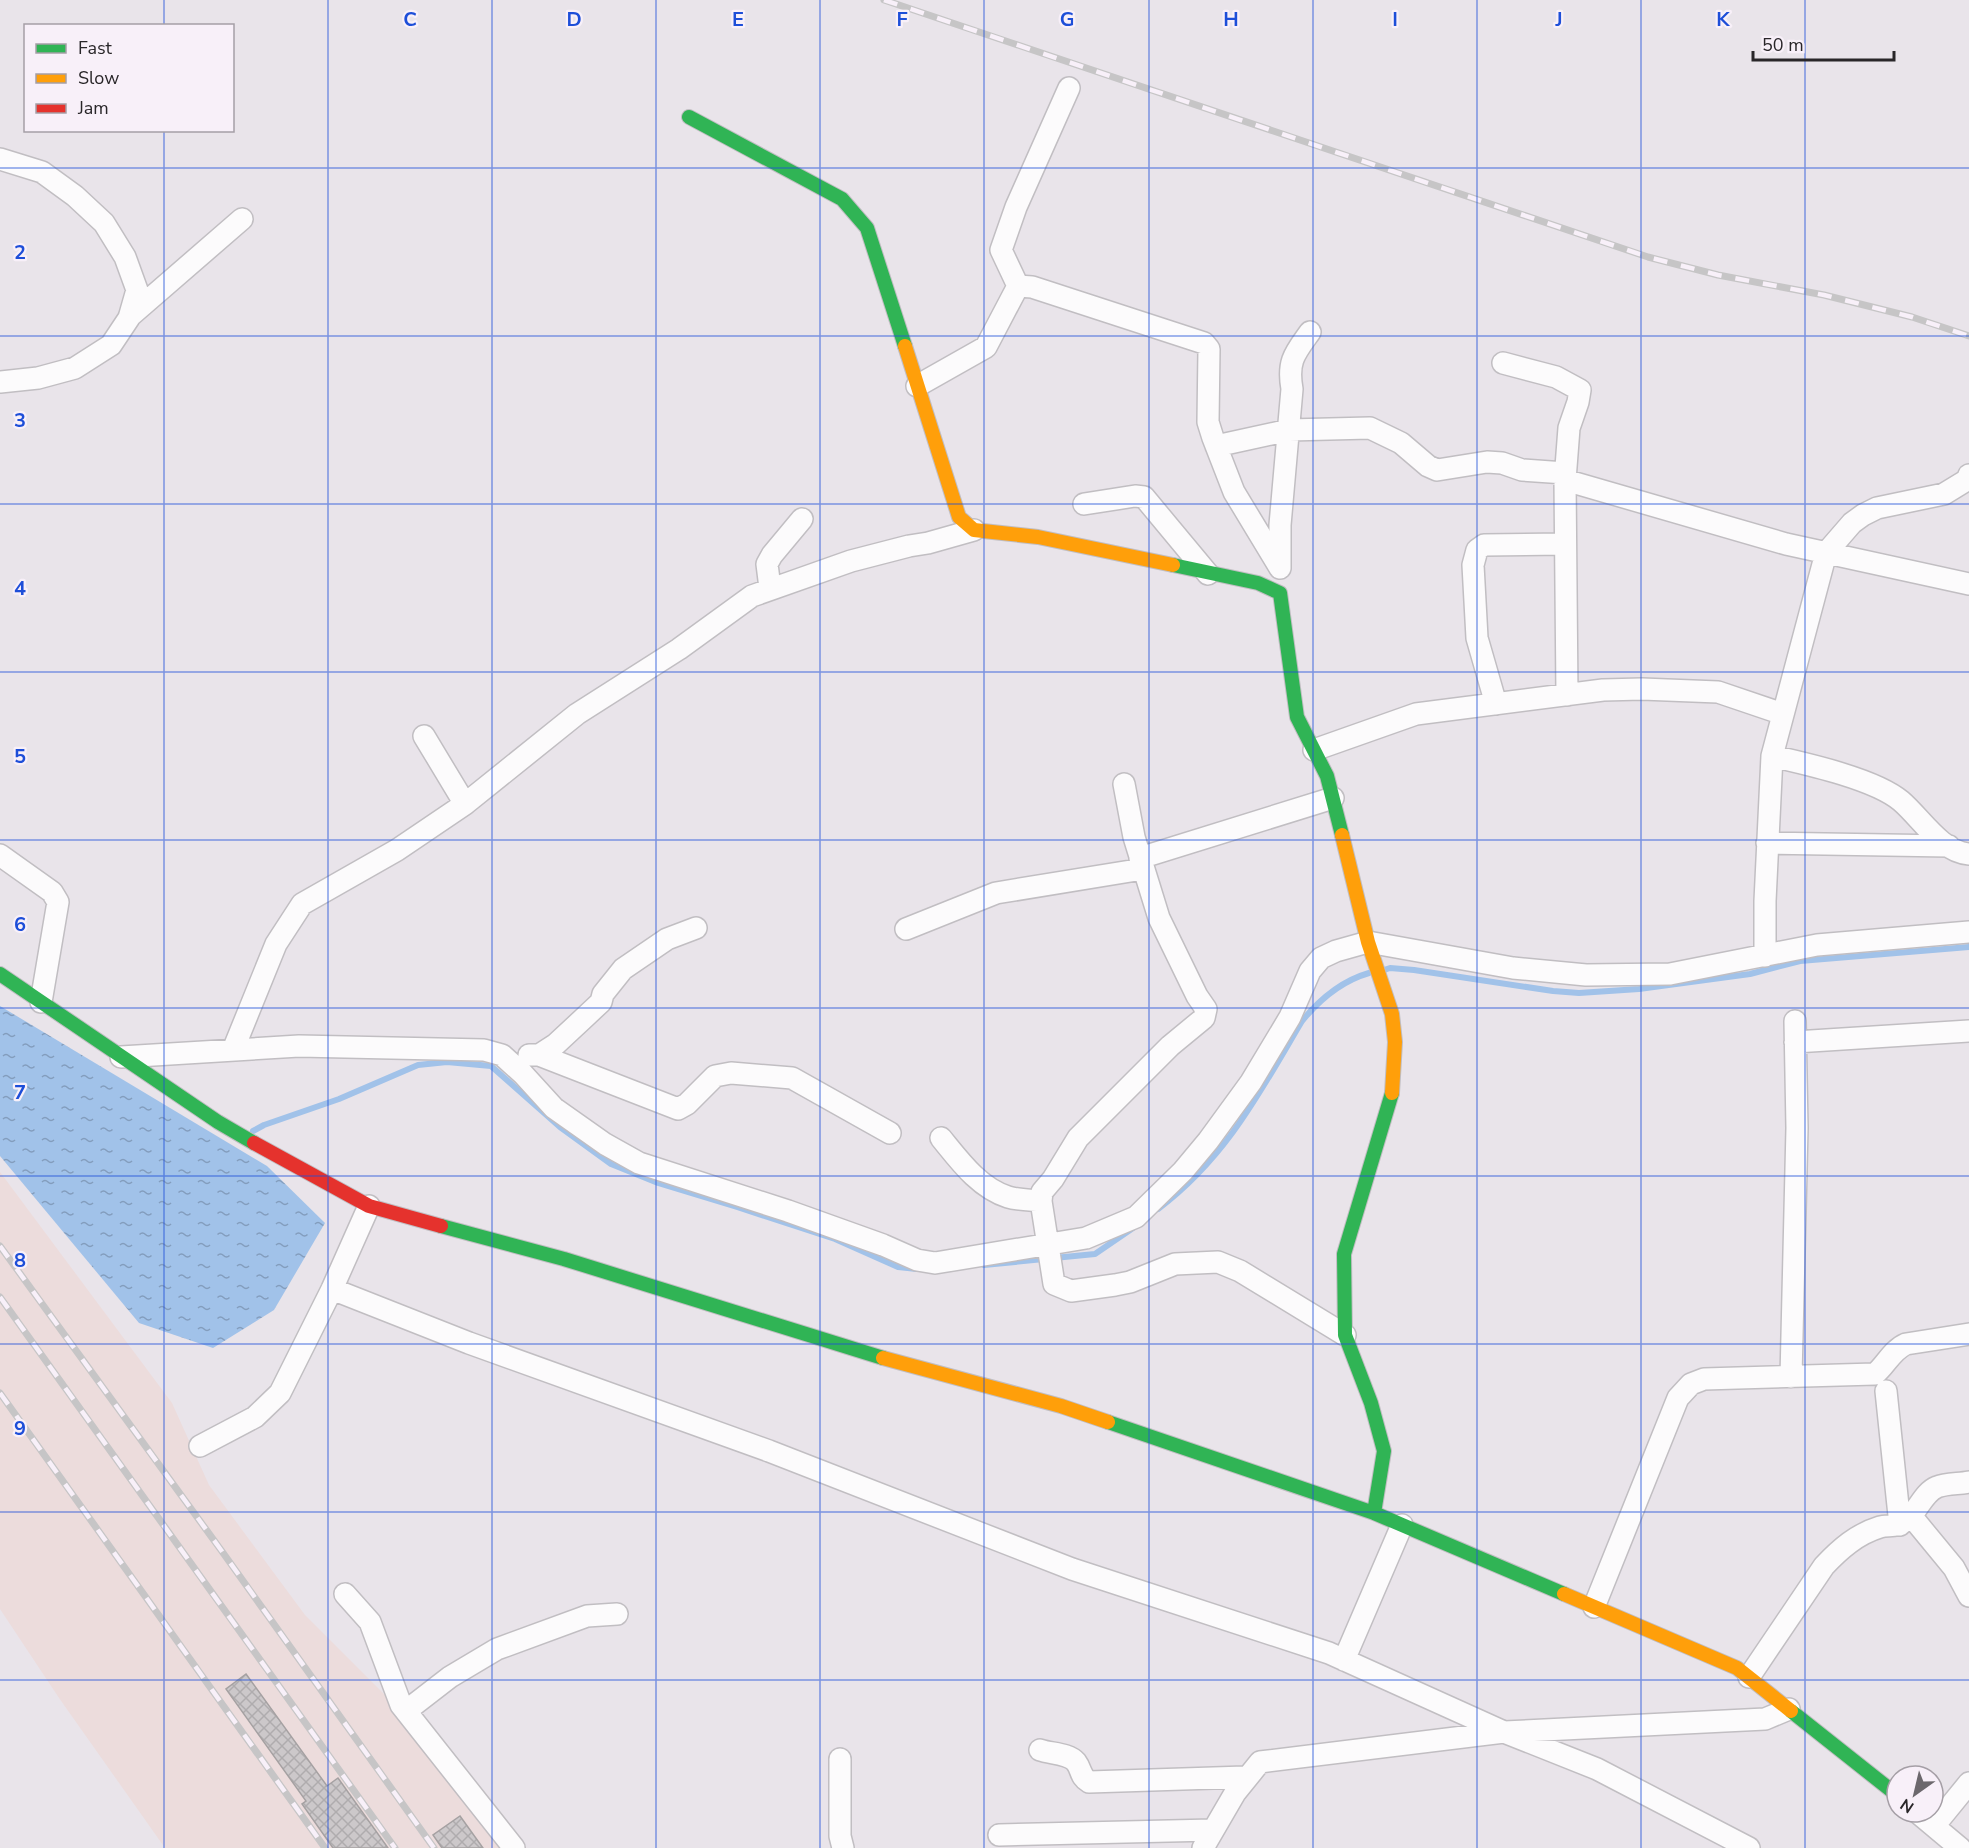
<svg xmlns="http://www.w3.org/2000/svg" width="1969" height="1848" viewBox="0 0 1969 1848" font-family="'Nunito Sans',sans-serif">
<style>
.industrial{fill:#ecdcdc}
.water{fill:url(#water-ripples)}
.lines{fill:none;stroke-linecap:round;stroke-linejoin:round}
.stream{stroke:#a1c2e9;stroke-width:6}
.building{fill:url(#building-cross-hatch);stroke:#a5a1a2;stroke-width:1.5}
.street-casing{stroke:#c1bec2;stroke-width:24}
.fast-casing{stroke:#c1bec2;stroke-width:16}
.slow-casing{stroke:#c1bec2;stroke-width:16}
.jam-casing{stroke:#c1bec2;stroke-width:16}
.street{stroke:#fcfbfc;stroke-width:21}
.fast{stroke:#30b455;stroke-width:14}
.slow{stroke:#ff9f0a;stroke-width:14}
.jam{stroke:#e5322d;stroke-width:14}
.rail-casing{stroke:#c6c5c6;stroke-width:7}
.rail{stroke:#f8f0f9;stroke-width:4.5;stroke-dasharray:14;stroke-linecap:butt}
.grid{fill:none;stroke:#1d4ed8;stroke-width:1.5;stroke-opacity:0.55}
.grid-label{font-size:20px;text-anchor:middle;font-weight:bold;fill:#1d4ed8;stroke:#f8f0f9;stroke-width:4.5;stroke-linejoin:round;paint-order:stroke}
</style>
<defs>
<pattern id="water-ripples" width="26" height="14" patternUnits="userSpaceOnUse" patternTransform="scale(1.5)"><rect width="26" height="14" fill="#a1c2e9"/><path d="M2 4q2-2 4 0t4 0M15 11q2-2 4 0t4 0" fill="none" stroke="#839dbd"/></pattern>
<pattern id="building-cross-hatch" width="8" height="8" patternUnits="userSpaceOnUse" patternTransform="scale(1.5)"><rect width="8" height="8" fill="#ccc8ca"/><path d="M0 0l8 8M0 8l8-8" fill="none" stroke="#afacae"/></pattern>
</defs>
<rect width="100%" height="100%" fill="#e9e4ea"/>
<path class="industrial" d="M0,1172L172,1403L209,1485L305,1615L426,1736L508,1848H165L59,1698L0,1609Z"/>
<path class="water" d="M0,1006L267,1166L325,1223L274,1310L213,1348L139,1323L0,1156Z"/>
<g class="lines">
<path class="stream" d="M1384,970L1390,968L1414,970L1553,991L1579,993L1639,989L1750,974L1800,961L1969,947
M253,1131L264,1125L339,1099L418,1065L447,1062L491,1066L560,1127L611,1164L658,1183L737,1207L835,1239L898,1267L917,1269
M1158,1209C1226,1158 1260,1092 1302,1021C1320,999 1341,981 1369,973
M984,1265L1095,1254L1133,1228"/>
</g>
<path class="building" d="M246,1674L327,1786L338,1778L388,1848H333L302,1804L306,1801L226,1689Z
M460,1816L483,1848H442L433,1835Z"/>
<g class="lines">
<defs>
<path id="street" d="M0,159L42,172L75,196L104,223L125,257L137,290L129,318L111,345L75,368L38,378L0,382
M1018,286L1001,250L1016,207L1069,88
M129,317L242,219
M1503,363L1556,377L1580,390L1578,402L1569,428L1565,480L1567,695
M917,386L986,347L1018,286L1032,287L1204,343L1209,349L1208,422L1213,438L1234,492L1280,568
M1216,446L1289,430L1370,428L1401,443L1428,466L1437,470L1487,462L1502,463L1522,470L1565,473
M1565,480L1786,544L1969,584
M1084,504L1135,496L1144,497L1208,574
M1280,568V525L1292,389C1287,361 1295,353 1310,332
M770,588L767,564L772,555L802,519
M1496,704L1477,638L1473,565L1477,550L1484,545L1565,544
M424,736L465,804
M1314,750L1416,714L1603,690L1642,689L1718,692L1783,714
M1772,756C1807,764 1875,779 1901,801C1921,818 1941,852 1969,854
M1124,784L1134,837L1159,918L1197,996L1206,1009L1204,1018L1170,1046L1078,1138L1053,1179L1042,1192L1041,1201L1054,1284L1071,1291L1115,1285L1130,1282L1175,1264L1218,1262L1240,1271L1345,1335
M1767,843L1949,846
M0,855L52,892L58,902L41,1002
M1140,858L1333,798
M906,929L996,893L1143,869
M1765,956V901L1772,756L1826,553L1852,523L1863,515L1877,508L1944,494L1967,480L1969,475
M1795,1042L1969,1031
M233,1050L276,944L302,904L397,850L465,804L577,714L679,649L752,596L851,561L909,546L928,543L974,530
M529,1055H539L556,1044L585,1017L601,1002L603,994L623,969L667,939L696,928
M539,1055L678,1109L687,1104L715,1076L731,1073L792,1078L890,1133
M121,1057L299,1046L484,1050L502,1055L523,1074L554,1108L605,1144L639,1163L788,1211L883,1245L917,1260L935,1263L1086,1238L1136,1217L1183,1171L1208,1141L1251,1082L1290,1017L1310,971L1321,958L1336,951L1368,942L1513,968L1586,975L1670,974L1817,945L1969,932
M941,1138C959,1160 979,1188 1008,1197C1018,1200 1030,1200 1041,1201
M332,1289L469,1343L769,1451L1072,1569L1329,1653L1504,1732L1765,1719L1789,1709
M1791,1377L1797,1128L1795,1021
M1886,1391L1900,1525
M200,1446L255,1417L280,1393L332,1289L369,1206
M1912,1517L1954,1568L1969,1596
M345,1594L370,1622L401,1705L514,1848
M1594,1607L1678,1398L1691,1384L1704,1379L1875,1374C1886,1365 1892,1350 1906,1344L1969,1334
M1344,1660L1402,1525
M1749,1677L1824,1566C1840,1549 1857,1534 1880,1527C1887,1525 1896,1527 1902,1523C1917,1515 1922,1493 1937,1487C1946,1483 1959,1484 1969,1482
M406,1711L450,1677L497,1649L587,1616L617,1614
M1040,1750C1051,1754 1068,1753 1076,1762C1082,1770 1080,1777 1089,1782L1245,1777
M840,1759V1836L843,1848
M1917,1812L1960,1848
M1934,1826L1969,1783
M999,1835L1213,1830
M1203,1848L1235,1793L1260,1762L1504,1732L1597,1769L1749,1848"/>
<path id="fast" d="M689,117L842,199L867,228L905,346
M1173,565L1258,583L1280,593L1297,717L1327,776L1342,835
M0,974L218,1122L254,1143
M441,1226L564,1259L883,1358
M1108,1422L1374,1513L1564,1594
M1374,1513L1384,1451L1371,1403L1345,1335L1344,1254L1392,1093
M1791,1711L1897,1795"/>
<path id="slow" d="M905,346L959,517L974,530L1038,537L1173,565
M1342,835L1368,942L1392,1014L1395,1042L1392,1093
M883,1358L1061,1406L1108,1422
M1564,1594L1737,1668L1791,1711"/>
<path id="jam" d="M254,1143L369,1206L441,1226"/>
</defs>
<use href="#street" class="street-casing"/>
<use href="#fast" class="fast-casing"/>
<use href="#slow" class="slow-casing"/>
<use href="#jam" class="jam-casing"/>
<use href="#street" class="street"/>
<use href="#fast" class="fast"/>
<use href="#slow" class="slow"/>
<use href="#jam" class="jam"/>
<defs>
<path id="rail" d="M884,0L1648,257L1718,275L1824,295L1912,317L1969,336
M0,1246L221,1550L434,1848
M0,1297L395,1848
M0,1393L325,1848"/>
</defs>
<use href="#rail" class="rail-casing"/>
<use href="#rail" class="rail"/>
</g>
<path class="grid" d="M164,0V26M328,0V1848M492,0V1848M656,0V1848M820,0V1848M984,0V1848M1149,0V1848M1313,0V1848M1477,0V1848M1641,0V1848M1805,0V1848M164,130V1848M0,168H1969M0,336H1969M0,504H1969M0,672H1969M0,840H1969M0,1008H1969M0,1176H1969M0,1344H1969M0,1512H1969M0,1680H1969"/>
<g class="grid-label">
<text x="410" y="26">C</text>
<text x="574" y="26">D</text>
<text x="738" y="26">E</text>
<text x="902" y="26">F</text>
<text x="1067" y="26">G</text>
<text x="1231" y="26">H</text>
<text x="1395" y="26">I</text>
<text x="1559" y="26">J</text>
<text x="1723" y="26">K</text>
<text x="20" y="259">2</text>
<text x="20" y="427">3</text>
<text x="20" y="595">4</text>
<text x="20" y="763">5</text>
<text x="20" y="931">6</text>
<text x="20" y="1099">7</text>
<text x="20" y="1267">8</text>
<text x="20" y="1435">9</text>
</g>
<rect x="24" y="24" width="210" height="108" fill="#f8f0f9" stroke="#a59fa6" stroke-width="1.5"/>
<rect x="36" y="44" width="30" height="9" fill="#30b455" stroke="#a59fa6" stroke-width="1.5"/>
<text x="78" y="54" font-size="18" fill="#292629">Fast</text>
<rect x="36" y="74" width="30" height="9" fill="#ff9f0a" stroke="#a59fa6" stroke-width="1.5"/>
<text x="78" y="84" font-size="18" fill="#292629">Slow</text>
<rect x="36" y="104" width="30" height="9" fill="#e5322d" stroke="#a59fa6" stroke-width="1.5"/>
<text x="78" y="114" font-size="18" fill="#292629">Jam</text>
<g transform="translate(1915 1794) rotate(214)"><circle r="28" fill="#f8f0f9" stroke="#a59fa6" stroke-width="1.5"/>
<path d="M0-4.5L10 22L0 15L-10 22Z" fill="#6c686d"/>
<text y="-9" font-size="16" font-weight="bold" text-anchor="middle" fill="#292629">N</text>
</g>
<path d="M1753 51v9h141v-9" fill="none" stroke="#292629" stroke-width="3"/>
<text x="1762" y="51" font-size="18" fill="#292629" stroke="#f8f0f9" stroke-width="4.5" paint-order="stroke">50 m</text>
</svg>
